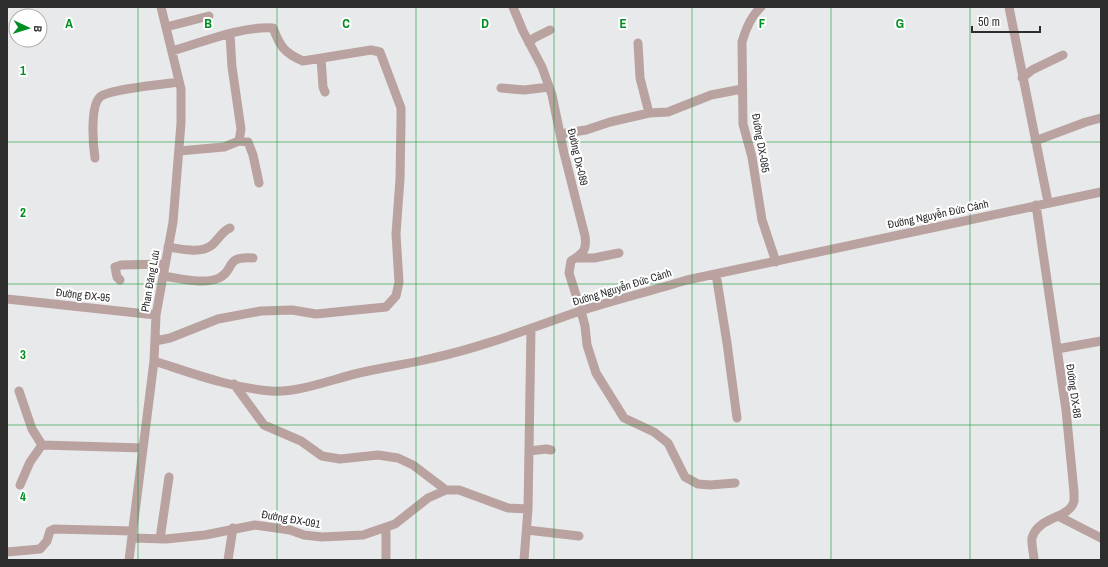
<svg xmlns="http://www.w3.org/2000/svg" width="1108" height="567" viewBox="0 0 1108 567" font-family="'Archivo Narrow',sans-serif">
<style>
.lines{fill:none;stroke-linecap:round;stroke-linejoin:round}
.minor{stroke:#b9a2a0;stroke-width:9}
.grid{fill:none;stroke:#008f21;stroke-width:1;stroke-opacity:0.55}
.labels{text-anchor:middle;stroke-width:4;stroke-linejoin:round;paint-order:stroke}
.street-label{font-size:11px;fill:#2d2d2d;stroke:#fff}
.grid-label{font-size:13px;text-anchor:middle;font-weight:bold;fill:#008f21;stroke:#fff;stroke-width:4;stroke-linejoin:round;paint-order:stroke}
</style>
<rect width="100%" height="100%" fill="#e8e9ea"/>
<g class="lines">
<path class="minor" d="M513,7L523,31L542,67L552,95L564,153L585,236C587,251 583,253 571,261L569,273L581,311L585,326L587,345L596,373L624,418L654,432L668,443L685,477L698,484L710,485L735,483
M761,7C751,16 746,28 742,42L743,124L752,157L762,220L776,262
M1009,7L1048,202
M166,27L209,16
M230,34L232,67L241,129L239,141
M529,43L534,38L550,30
M638,43L640,78L649,113
M321,58L323,87L325,92
M1022,78L1032,70L1063,55
M501,88L524,90L549,87
M561,135L566,133L586,130L610,122L649,113L668,112L711,95L742,89
M1035,141L1086,122L1101,118
M179,151L224,147L239,141L248,142L253,155L259,183
M95,158C93,145 90,106 100,97C109,89 165,84 179,82
M168,247C181,249 201,254 212,245C219,239 222,231 230,228
M576,258H594L619,253
M716,274L727,343L737,418
M163,276C179,278 204,285 219,278C236,270 223,256 253,258
M120,280L117,277L115,267L121,265L165,264
M7,299L156,315
M155,341L170,338L218,319L261,311L292,310L316,314L386,307L396,296L399,282L396,234L400,179L401,121V108L380,52L371,50L303,61C284,53 280,46 273,28C240,26 204,42 172,51
M1057,349L1101,341
M154,361C192,373 231,388 271,391C298,393 333,379 359,373C384,367 409,364 433,358C483,347 531,328 580,311C615,300 651,291 687,280L1101,192
M234,384L264,425L301,441L322,456L340,459L378,455L398,458L413,465L446,490
M19,391L32,429L42,445L143,448
M529,451L546,449L551,450
M20,485L30,462L42,445
M1058,516L1101,538
M527,530L579,536
M132,538L166,539L205,535L255,525L290,530L304,535L322,537L363,535L395,524L428,498L446,490H459L508,508L528,509
M160,539L169,477
M7,552L40,549L47,541L50,531L54,529L133,531
M129,560L154,361L156,315L173,222L181,123V89L161,7
M228,560L233,528
M386,560V527
M524,560L528,509L531,329
M1034,560C1034,554 1031,544 1032,538C1038,516 1070,519 1074,501C1074,499 1074,495 1074,492L1066,410L1036,205"/>
</g>
<path class="grid" d="M138,7V560M277,7V560M416,7V560M554,7V560M692,7V560M831,7V560M970,7V560M7,142H1101M7,284H1101M7,425H1101"/>
<g class="labels">
<g class="street-label">
<text transform="translate(761 143) rotate(80)" y="4">Đường DX-085</text>
<text transform="translate(578 157) rotate(77)" y="4">Đường Dx-089</text>
<text transform="translate(938 214) rotate(-12)" y="4">Đường Nguyễn Đức Cảnh</text>
<text transform="translate(150 281) rotate(-80)" y="4">Phan Đăng Lưu</text>
<text transform="translate(622 287) rotate(-17)" y="4">Đường Nguyễn Đức Cảnh</text>
<text transform="translate(83 295) rotate(6)" y="4">Đường ĐX-95</text>
<text transform="translate(1074 391) rotate(82)" y="4">Đường DX-88</text>
<text transform="translate(291 519) rotate(10)" y="4">Đường ĐX-091</text>
</g>
</g>
<g class="grid-label">
<text x="69" y="28">A</text>
<text x="208" y="28">B</text>
<text x="346" y="28">C</text>
<text x="485" y="28">D</text>
<text x="623" y="28">E</text>
<text x="762" y="28">F</text>
<text x="900" y="28">G</text>
<text x="23" y="75">1</text>
<text x="23" y="217">2</text>
<text x="23" y="359">3</text>
<text x="23" y="501">4</text>
</g>
<rect width="1108" height="567" fill="none" stroke="#2d2d2d" stroke-width="16"/>
<g transform="translate(28 28) rotate(94)"><circle r="19" fill="#ffffff" stroke="#ababab"/>
<path d="M0-3L7 15L0 10L-7 15Z" fill="#008f21"/>
<text y="-6" font-size="11" font-weight="bold" text-anchor="middle" fill="#2d2d2d">B</text>
</g>
<path d="M972 26v6h68v-6" fill="none" stroke="#2d2d2d" stroke-width="2"/>
<text x="978" y="26" font-size="12" fill="#2d2d2d" stroke="#ffffff" stroke-width="3" paint-order="stroke">50 m</text>
</svg>
